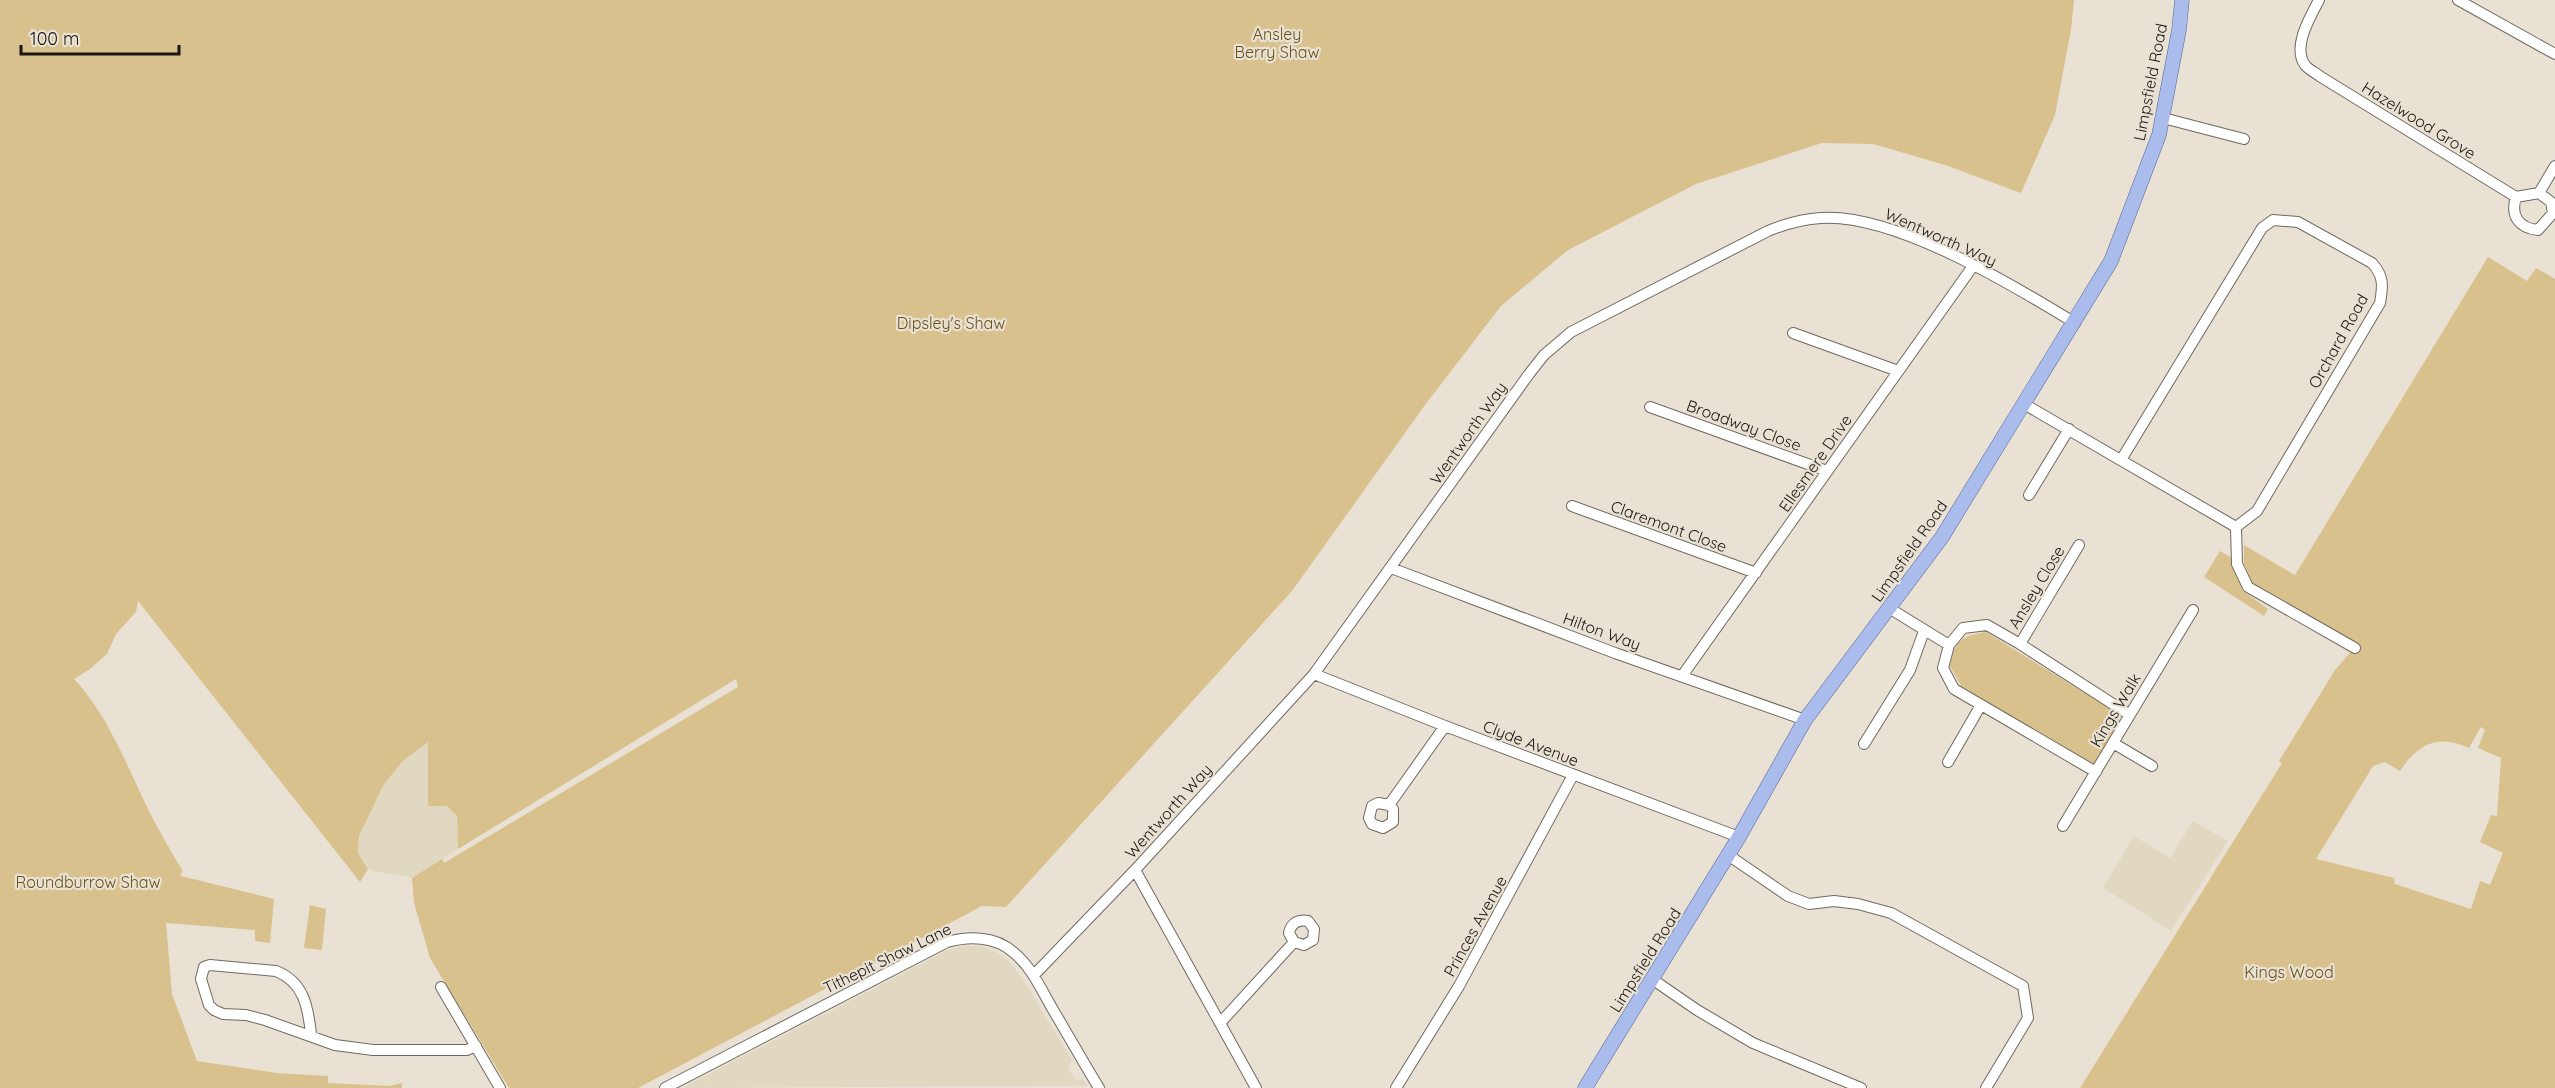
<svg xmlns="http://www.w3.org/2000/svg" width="2555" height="1088" viewBox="0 0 2555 1088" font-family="Quicksand,sans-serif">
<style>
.built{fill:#e1d8c2}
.green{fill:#d8c18c;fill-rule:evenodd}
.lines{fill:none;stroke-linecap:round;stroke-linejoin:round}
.minor-casing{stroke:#706a5d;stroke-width:12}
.major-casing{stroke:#536596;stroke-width:15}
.minor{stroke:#fff;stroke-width:10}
.major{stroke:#aabceb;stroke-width:14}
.labels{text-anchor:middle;stroke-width:4.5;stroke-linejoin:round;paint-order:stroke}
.park-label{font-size:16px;fill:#685218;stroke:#e9e2d4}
.street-label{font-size:16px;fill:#1a1712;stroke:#e9e2d4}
</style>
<rect width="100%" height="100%" fill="#e9e2d4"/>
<path class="built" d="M428,741V805L447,806L457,816L458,849L412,878L373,871L368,869L358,853L359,836L384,784L403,761Z
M2193,821L2228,841L2171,931L2103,888L2134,836L2170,858Z
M963,946H981L995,951L1007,959L1025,982L1072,1060L1068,1067L1076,1081L1083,1078L1087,1086L682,1088L950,949Z"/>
<path class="green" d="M0,0H2074L2071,30L2055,115L2021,193L1945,165L1873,144L1822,143L1696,184L1568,250L1501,306L1425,405L1292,591L1006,907L982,906L638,1088H509L430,958L414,903L412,878L442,859L444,863L738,687L736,679L458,849L457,816L447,806H428V742L403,761L384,784L359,836L358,853L368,869L360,882L138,601L136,612L116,634L107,654L90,669L74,679C108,715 126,764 148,809C158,829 170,850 182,870L181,876L274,899L270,943L255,941V930L166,923L172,994L197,1061L277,1073L328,1076V1083L390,1086L402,1083V1088H0Z
M2488,257L2527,281L2536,268L2555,279V1088H2080L2282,763L2279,761L2335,670L2355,647L2252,583L2244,563V545L2295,575ZM2481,727L2485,730L2478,748L2501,758L2497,816L2491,815L2480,842L2503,853L2490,885L2480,881L2471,909L2395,884L2394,878L2316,859L2373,766L2385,762L2400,771C2418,743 2439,734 2469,748Z
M2220,551L2232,558L2243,591L2268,609L2264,616L2204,577Z
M1986,632L2114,711L2121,722L2098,760L2090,765L1961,686L1950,666C1955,641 1960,636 1986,632Z
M310,905L326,909L322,950L304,948Z"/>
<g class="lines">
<defs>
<path id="minor" d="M2319,0C2310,17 2292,47 2305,65C2309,70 2316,73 2321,77L2516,197L2539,193L2555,166
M2458,0L2555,54
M2163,118L2244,139
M2516,197C2510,216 2519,228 2538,230L2553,213L2551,202L2539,193
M1793,333L1898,371
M2024,404L2236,527L2257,511L2380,303C2383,286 2384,276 2372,263L2298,222L2273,220L2262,228L2121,460
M1650,407L1827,471
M2029,495L2069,429
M1572,506L1756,573
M2236,527L2237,564L2248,587L2355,648
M1391,568L1615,653L1805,720
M1889,608L1949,645L1963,628L1987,625L2020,644L2130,715
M2020,644L2079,545
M1949,645L1943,668L1954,689L2096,772
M1314,674L1445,726L1739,837
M1682,676L1973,266
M2113,743L2152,766
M1864,744L1910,670L1924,631
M1948,762L1981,705
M1389,805L1393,809V822L1383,828L1372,824L1369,818L1372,806L1378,803L1389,805L1445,726
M2063,826L2193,610
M1728,855L1788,896L1809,904L1834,901L1858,904L1891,913L2023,986L2028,1018L1986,1088
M1135,870L1256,1088
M1034,975L1135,870L1314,674L1529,374L1544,355L1571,332L1768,231C1785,224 1802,219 1821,218C1894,213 2013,285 2075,323
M1652,979L1697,1010L1753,1043L1861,1088
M441,987L500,1088
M1221,1022L1294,942L1304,945L1313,940L1314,929L1308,921C1298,919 1291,923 1289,933L1294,942
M311,1034C308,1007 304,982 276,971L210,965L204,967L201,979L209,1005L214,1010L223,1014L246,1015L265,1020L335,1045L373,1050H467L476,1046
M665,1088L947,942C969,936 995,936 1013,952C1031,966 1041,989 1052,1008C1068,1035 1083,1062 1099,1088
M1396,1088L1459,986L1573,775"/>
<path id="major" d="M1585,1088L1739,837L1805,720L1942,537L2111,261L2159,135L2179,30L2182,0"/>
</defs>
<use href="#minor" class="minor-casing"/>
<use href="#major" class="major-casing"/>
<use href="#minor" class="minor"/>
<use href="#major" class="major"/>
</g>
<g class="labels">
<g class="park-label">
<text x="1277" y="40">Ansley<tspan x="1277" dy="18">Berry Shaw</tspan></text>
<text x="951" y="329">Dipsley's Shaw</text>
<text x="88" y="888">Roundburrow Shaw</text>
<text x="2289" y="978">Kings Wood</text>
</g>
<g class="street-label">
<text transform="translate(2150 82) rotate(-79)" y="6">Limpsfield Road</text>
<text transform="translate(2419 120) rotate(32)" y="6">Hazelwood Grove</text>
<text transform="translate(1941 237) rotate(24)" y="6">Wentworth Way</text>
<text transform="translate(2338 341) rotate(-61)" y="6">Orchard Road</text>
<text transform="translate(1744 425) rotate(20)" y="6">Broadway Close</text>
<text transform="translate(1468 433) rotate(-55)" y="6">Wentworth Way</text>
<text transform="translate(1815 463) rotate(-55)" y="6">Ellesmere Drive</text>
<text transform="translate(1669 526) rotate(20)" y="6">Claremont Close</text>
<text transform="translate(1909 551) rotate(-55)" y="6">Limpsfield Road</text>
<text transform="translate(2036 587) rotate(-59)" y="6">Ansley Close</text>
<text transform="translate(1602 631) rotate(20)" y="6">Hilton Way</text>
<text transform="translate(2115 710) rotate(-59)" y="6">Kings Walk</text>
<text transform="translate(1531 743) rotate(21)" y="6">Clyde Avenue</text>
<text transform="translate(1168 811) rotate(-48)" y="6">Wentworth Way</text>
<text transform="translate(1475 926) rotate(-61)" y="6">Princes Avenue</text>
<text transform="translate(887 958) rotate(-26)" y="6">Tithepit Shaw Lane</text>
<text transform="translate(1645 960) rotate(-58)" y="6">Limpsfield Road</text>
</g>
</g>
<path d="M21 45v9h158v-9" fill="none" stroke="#1a1712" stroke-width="3"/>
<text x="30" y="45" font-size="18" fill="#1a1712" stroke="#e9e2d4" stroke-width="4.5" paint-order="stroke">100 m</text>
</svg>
